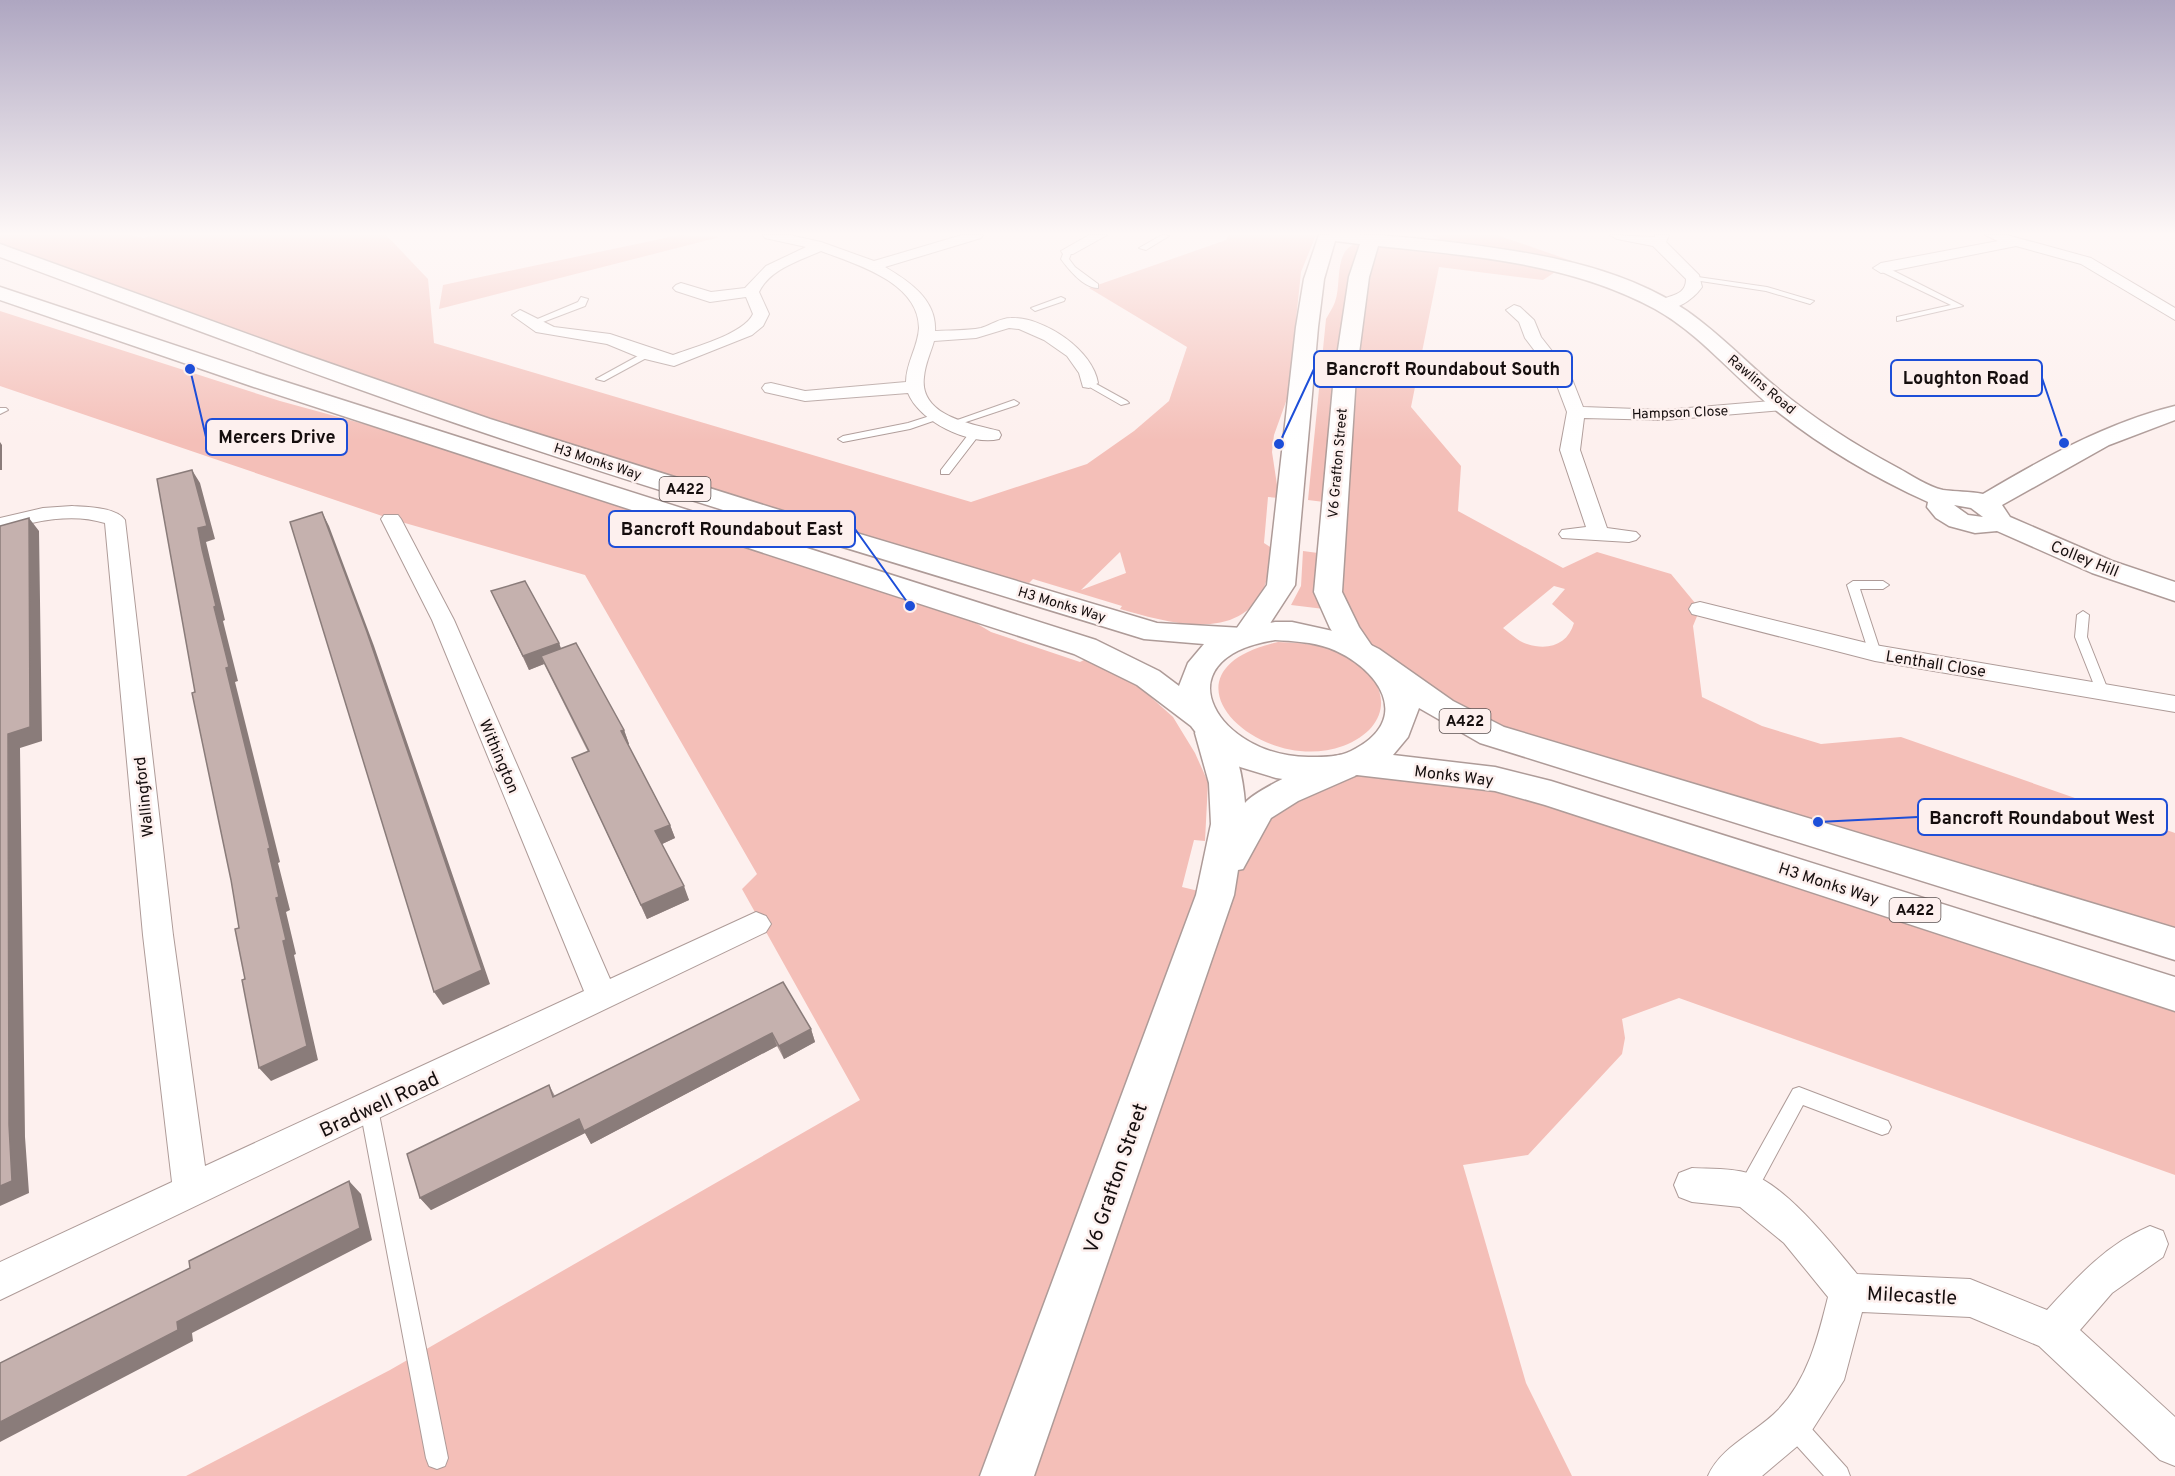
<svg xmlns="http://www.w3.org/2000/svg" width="2175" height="1476" viewBox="0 0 2175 1476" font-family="Overpass,sans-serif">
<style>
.green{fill:#f4bfb8;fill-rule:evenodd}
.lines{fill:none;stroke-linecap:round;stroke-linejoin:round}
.lane-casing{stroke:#ae9b98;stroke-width:2}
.street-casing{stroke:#ae9b98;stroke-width:2}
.secondary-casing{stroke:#ae9b98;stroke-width:3}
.primary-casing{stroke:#ae9b98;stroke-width:3}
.lane{fill:#fff;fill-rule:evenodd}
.street{fill:#fff;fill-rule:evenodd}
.secondary{fill:#fff;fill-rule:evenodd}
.primary{fill:#fff;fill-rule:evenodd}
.wall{fill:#a99896}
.shaded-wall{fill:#8a7c7a}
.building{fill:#c5b1ae;stroke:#8a7c7a;stroke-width:1.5}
.labels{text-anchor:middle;stroke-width:5;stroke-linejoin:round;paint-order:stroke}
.far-street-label{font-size:14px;fill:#150e0e;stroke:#fdf0ee}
.shield{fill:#fdf0ee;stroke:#5b5251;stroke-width:1.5}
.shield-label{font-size:15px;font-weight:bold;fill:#150e0e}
.street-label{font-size:16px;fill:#150e0e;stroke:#fdf0ee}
.near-street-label{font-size:20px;fill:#150e0e;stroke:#fdf0ee}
.leader{fill:none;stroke:#1d4ed8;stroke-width:2}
.callout-dot{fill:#1d4ed8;stroke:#fdf0ee;stroke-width:2}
.callout{fill:#fdf0ee;stroke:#1d4ed8;stroke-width:2}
.callout-label{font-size:18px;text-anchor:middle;font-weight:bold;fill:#150e0e}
</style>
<rect width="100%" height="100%" fill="#fdf0ee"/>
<path class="green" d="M0,235H130L143,238L157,235H386L428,279L434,343L971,502L1087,464L1134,431L1169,401L1187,347L1089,288L1226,240L1229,235H1316L1301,272L1288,396L1274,435L1272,452L1279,498L1268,497L1264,543L1273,549C1270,560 1269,574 1265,585C1242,645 1165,622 1120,609L1122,606L1033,579L1029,583L880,549L764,514L0,250ZM1120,552L1126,573L1081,590Z
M679,235L720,237L439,309L443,285Z
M1432,235H1497L1572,261L1543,280L1439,267L1411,407L1461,466L1458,511L1563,568L1597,552L1671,574L1700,609L1693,626L1702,697L1762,726L1821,744L1901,737L2175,833V947L1556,766L1359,649L1329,553L1370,240L1433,248L1442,240ZM1554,586L1565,589L1552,604L1574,623C1568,644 1549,651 1527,644C1519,642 1510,633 1503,628Z
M1357,243L1360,244L1324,502L1308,500L1326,319C1329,313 1333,308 1335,302C1342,283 1333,251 1357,243Z
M0,311L280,401L557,477L930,596L991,632L1080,662L1088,658L1134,682L1173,717L1195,753L1208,782L1205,841L1194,840L1182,887L1215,895L1259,809L1343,767L1445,773L2175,994V1175L1679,998L1622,1019L1625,1038L1622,1054L1528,1155L1463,1165L1526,1383L1572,1476H186L390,1370L860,1100L742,889L757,874L585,575L391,519L0,386Z
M1303,551L1318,553L1324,609L1291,605L1301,586Z
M1278,642C1304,643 1330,645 1352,659C1395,687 1389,729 1343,746C1259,777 1148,671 1278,642Z"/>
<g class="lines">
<defs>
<path id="lane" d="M1162,235L1169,236L1146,250L1139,248Z
M1065,249L1072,251L1069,259L1075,267L1098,284V288C1084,288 1069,270 1061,259Z
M1878,266H1884L1963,306L1897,321V317L1951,305L1878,270Z
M1691,276L1767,287L1814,301L1810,304L1766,291L1694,280L1690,278Z
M581,297L588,299L585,306L535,325L528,323L578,302Z
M1061,297L1065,299L1064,301L1035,311L1031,308Z
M647,351L650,352V356L604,381L596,379Z
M1089,380L1127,401L1129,403L1121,405L1086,385V381Z
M1014,400L1019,403L1017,405L954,426L946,424Z
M0,408H6L8,410L0,414Z
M936,414L941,417L939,419L910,429L843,442L838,439L843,436L908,423Z
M975,430L979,431V435L949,474H941V470L971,431Z
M1853,581H1883L1889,585L1883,589H1860L1881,653L1879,656H1871L1869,653L1847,585Z
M2083,611L2089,615L2087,637L2108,690L2102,694L2096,690L2075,637L2077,615Z
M1799,1087L1888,1121L1891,1127L1888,1133L1882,1135L1803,1105L1754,1196L1747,1199L1740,1196L1738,1190L1740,1184L1793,1089Z
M369,1101L375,1103L378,1109L448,1458L445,1466L437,1469L429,1466L426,1458L360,1109L363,1103Z
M1794,1415L1802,1418L1847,1468L1850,1476H1824L1786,1434L1783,1426L1786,1418Z"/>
<path id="street" d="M763,235H789L821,242L874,261L962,235H983L981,238L885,267C909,281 937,300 935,331C950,330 966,331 981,328C991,325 1000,318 1011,318C1044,317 1093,350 1098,383L1089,388L1083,387L1079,373L1067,356L1044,340L1019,329L1009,328L976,338L934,341C931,352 925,364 924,377C919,416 971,424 999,431L1001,435L999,439C969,446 919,421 908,393L805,401L765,392L762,388L765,384L771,383L805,391L906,382C906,363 918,347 919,328C919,282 855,264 821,251C799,261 770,269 759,292L769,314L763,326L752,335L674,366L641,358L607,344L536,332L512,315L520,310L554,327L610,334L673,355C694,347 744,334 753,314L746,297L710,302L676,291L673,288L676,285L681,283L711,292L745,288L766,266L806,247L765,238Z
M1089,235H1107L1073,254H1063L1061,251Z
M1610,235L1655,237V235H1669L1666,242L1699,275L1702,287C1693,300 1674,313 1657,308L1655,305C1665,293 1686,299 1686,279L1653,246L1617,239Z
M1985,235H2007L2091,258L2175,308V320L2081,264L2016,246L1881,273L1873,268L1881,263L1998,241Z
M1514,305L1520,307L1534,320L1541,337L1570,374L1583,407L1664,410L1783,400L1792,405L1783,410L1664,420L1584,418L1580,450L1607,528L1636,532L1640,536L1636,540L1629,542L1562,538L1559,534L1562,530L1586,527L1560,450L1567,412L1553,375L1525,338L1519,322L1506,310Z
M72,506C87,507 116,507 125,520L173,935L205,1166L584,991L432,620L381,519L384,515H398L401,519L454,620L610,979L756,912L766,916L771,924L766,932L0,1300V1262L172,1182L143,935L105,523C70,512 34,522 0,530V518L43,508Z
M1700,602L1875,645L2175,696V712L1875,661L1692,614L1689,609L1692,604Z
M1692,1168C1710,1169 1731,1168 1748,1173C1784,1183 1833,1245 1857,1274L1970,1279L2047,1310C2077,1277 2108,1243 2150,1226L2163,1231L2168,1244L2163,1257L2112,1293L2080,1330L2175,1417V1466L2160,1460L2039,1346L1970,1317L1862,1312L1844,1380L1807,1438L1762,1476H1708C1721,1446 1756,1433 1778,1410C1808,1379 1818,1337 1828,1297L1784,1243L1740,1207L1692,1202L1679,1197L1674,1185L1679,1173Z"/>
<path id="secondary" d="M1319,235C1359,232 1400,237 1441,241C1524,251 1617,263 1687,311C1720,334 1747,363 1777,388C1814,419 1855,445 1898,468C1911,475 1928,487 1943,490C1956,492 1969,491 1983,494C2044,458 2106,423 2175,406V420L2109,445L2002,505L2010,517L2112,561L2175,582V601L2092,573L1997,531L1975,533L1949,526L1936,518L1927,507L1928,502C1873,477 1820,446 1773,408C1733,376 1700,334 1655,309C1571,263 1472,256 1378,246L1369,277L1356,376L1342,592L1359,627L1374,649L1370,656L1359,659L1348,656L1330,628L1314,592L1334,376L1349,277L1360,244L1335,241L1324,279L1318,327L1295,585L1258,642L1247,644L1236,642L1232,635L1267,585L1296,327L1304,279ZM1954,505L1971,508L1983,517L1968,515Z
M1211,722L1223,725C1236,747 1243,777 1245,803C1255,790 1324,757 1341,755C1346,755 1351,757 1355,758L1360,767L1355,776L1298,801L1271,818L1243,869L1238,870L1234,895L1034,1476H980L1196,895L1211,824L1209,783L1195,733L1199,725Z"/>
<path id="primary" d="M0,244L300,353L490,419L773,508L1157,623L1243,628L1275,622H1292L1351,635L1379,649L1453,701L1504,727L2175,928V960L1480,743L1419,708L1408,737L1393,755L1495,767L1551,781L2175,977V1011L1545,805L1495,791L1357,775L1329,781L1303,782L1276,778L1240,767L1207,747L1191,726L1137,685L1074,654L251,386L0,300V287L267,376L1096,640L1159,671L1179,686L1188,663L1204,644L1144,639C920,570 695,504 473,429C314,375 157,315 0,257ZM1275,640C1293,641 1312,642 1329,648C1379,667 1415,720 1351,751C1339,757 1325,757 1311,757C1220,759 1156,659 1275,640Z"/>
</defs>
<use href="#lane" class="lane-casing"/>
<use href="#street" class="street-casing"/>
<use href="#secondary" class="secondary-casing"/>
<use href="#primary" class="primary-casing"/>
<use href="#lane" class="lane"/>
<use href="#street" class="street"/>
<use href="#secondary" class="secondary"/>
<use href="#primary" class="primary"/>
</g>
<path class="wall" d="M491,591L559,643L561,649L624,730L629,744H628L670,825L675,838L662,844L689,900L647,919L572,758L588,752L544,664L529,670Z
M783,982L811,1029L815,1042L784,1059L777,1046L591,1144L585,1133L431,1210L420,1198L549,1085L555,1096Z"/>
<path class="shaded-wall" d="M0,442L2,445V470H0Z
M192,470L200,483L215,539L206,542L211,563L225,620L223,621L238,681L235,682L280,862L278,863L290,910L286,912L296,954L294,955L318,1060L271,1081L259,1068L283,941L276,898L226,668L202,549L198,528Z
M322,512L329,526L374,646L490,984L443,1005L434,992Z
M29,518L39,531L42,741L20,748L25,1137L29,1193L0,1206V1186L9,1125L8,734Z
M559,643L564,657L541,656L544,664L529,670L523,656Z
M624,730L629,744L626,745L621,731Z
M670,825L675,838L660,845L655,831Z
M684,886L689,900L647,919L641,905Z
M811,1029L815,1042L784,1059L779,1046Z
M772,1033L777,1046L591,1144L585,1133L431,1210L420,1198L579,1119Z
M349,1181L361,1194L372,1240L192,1333L193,1341L0,1442V1422L177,1322Z"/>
<path class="building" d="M192,470L207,526L198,528L202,549L216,606L214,607L229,667L226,668L270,848L268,849L279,897L276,898L286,940L283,941L307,1046L259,1068L242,980L245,979L235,929L239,928L231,880L192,693L195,692L157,479Z
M322,512L367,632L482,970L434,992L290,522Z
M29,518L30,727L8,734L9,1125L12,1181L0,1186V526Z
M525,581L559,643L523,656L491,591Z
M576,643L624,730L621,731L670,825L655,831L684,886L641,905L572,758L589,751L541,656Z
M783,982L811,1029L779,1046L772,1033L584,1131L579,1119L420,1198L407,1154L549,1085L553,1097Z
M349,1181L360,1228L177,1322L178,1330L0,1422V1363L190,1268L189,1261Z"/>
<linearGradient id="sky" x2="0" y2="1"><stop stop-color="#aea6c1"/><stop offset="0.53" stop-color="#fef8f7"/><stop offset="1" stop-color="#fef8f7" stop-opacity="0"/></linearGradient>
<rect width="2175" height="441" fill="url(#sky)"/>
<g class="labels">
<g class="far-street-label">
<text transform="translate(1762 384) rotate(40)" y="5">Rawlins Road</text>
<text transform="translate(1680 412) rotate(-2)" y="5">Hampson Close</text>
<text transform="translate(598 461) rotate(18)" y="5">H3 Monks Way</text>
<text transform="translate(1337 463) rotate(-85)" y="5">V6 Grafton Street</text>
<text transform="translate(1062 604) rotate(17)" y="5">H3 Monks Way</text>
</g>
<g class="shield">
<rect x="659.5" y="477" width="51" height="24" rx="4.5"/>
<rect x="1439.5" y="709" width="51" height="24" rx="4.5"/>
<rect x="1889.5" y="898" width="51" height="24" rx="4.5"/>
</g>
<g class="shield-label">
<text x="685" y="494">A422</text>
<text x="1465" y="726">A422</text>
<text x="1915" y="915">A422</text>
</g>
<g class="street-label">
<text transform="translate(2085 558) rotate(22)" y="6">Colley Hill</text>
<text transform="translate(1936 663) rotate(9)" y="6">Lenthall Close</text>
<text transform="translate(500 756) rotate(67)" y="6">Withington</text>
<text transform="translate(1454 775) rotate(7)" y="6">Monks Way</text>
<text transform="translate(143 797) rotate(-96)" y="6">Wallingford</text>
<text transform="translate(1829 883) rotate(18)" y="6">H3 Monks Way</text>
</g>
<g class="near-street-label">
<text transform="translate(379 1104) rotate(-25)" y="7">Bradwell Road</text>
<text transform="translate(1115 1178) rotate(-71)" y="7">V6 Grafton Street</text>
<text transform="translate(1912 1295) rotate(3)" y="7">Milecastle</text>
</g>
</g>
<path class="leader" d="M1279 444L1314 369M2064 443L2042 378M190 369L206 437M910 606L855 529M1818 822L1918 817"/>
<g class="callout-dot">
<circle cx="1279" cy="444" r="6"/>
<circle cx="2064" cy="443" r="6"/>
<circle cx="190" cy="369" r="6"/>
<circle cx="910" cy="606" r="6"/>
<circle cx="1818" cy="822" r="6"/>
</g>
<g class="callout">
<rect x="1314" y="351" width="258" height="36" rx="6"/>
<rect x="1891" y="360" width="151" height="36" rx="6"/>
<rect x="206" y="419" width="141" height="36" rx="6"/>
<rect x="609" y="511" width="246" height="36" rx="6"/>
<rect x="1918" y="799" width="249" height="36" rx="6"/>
</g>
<g class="callout-label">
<text x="1443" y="375">Bancroft Roundabout South</text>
<text x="1966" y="384">Loughton Road</text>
<text x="277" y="443">Mercers Drive</text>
<text x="732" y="535">Bancroft Roundabout East</text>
<text x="2042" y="824">Bancroft Roundabout West</text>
</g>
</svg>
